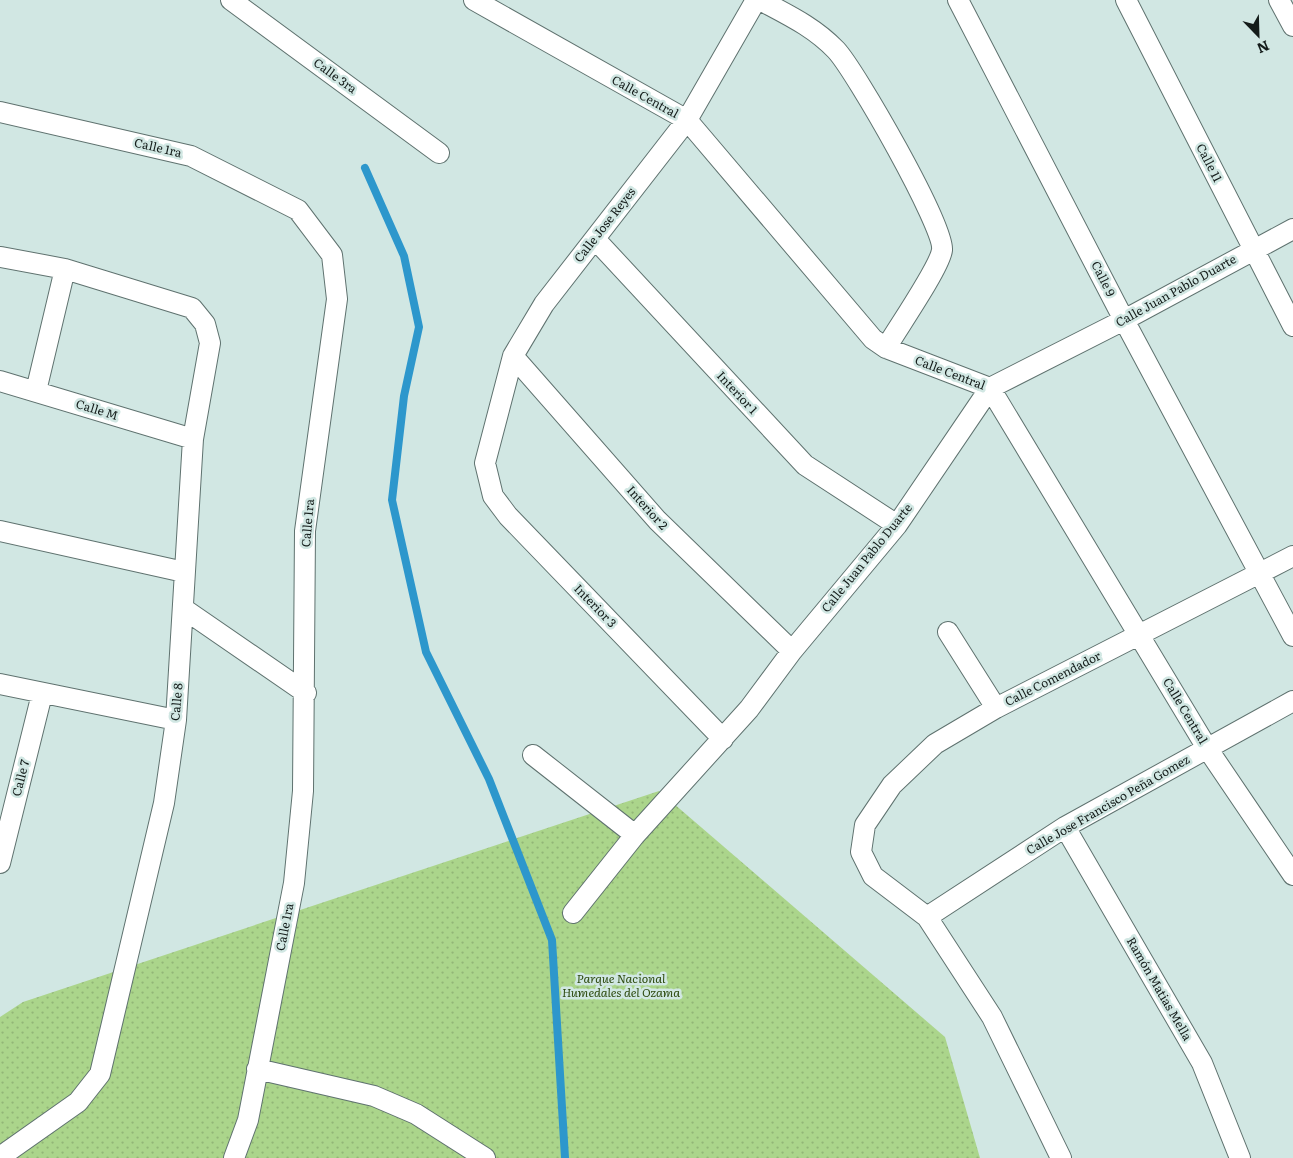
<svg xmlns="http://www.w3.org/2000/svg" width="1293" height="1158" viewBox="0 0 1293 1158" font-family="Literata,serif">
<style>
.park{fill:url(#park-dots)}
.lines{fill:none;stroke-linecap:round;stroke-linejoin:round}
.stream{stroke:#2d97cc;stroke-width:8}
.street-casing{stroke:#5f726f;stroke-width:22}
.street{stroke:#fff;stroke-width:20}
.labels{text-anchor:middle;stroke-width:5;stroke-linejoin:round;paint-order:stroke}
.street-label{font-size:12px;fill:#141c1a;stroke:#d1e7e3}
.park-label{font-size:12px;font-style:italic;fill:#2e4b10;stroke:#d1e7e3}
</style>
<defs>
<pattern id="park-dots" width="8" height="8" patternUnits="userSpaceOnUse" patternTransform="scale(1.25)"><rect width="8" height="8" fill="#abd58b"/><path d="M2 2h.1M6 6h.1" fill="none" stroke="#92b677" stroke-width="1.8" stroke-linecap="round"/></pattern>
</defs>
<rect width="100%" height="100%" fill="#d1e7e3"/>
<path class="park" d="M659,791L945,1037L980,1158H0V1017L23,1002Z"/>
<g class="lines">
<path class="stream" d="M365,168L404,256L419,327L404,396L392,500L426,652L489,779L552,940L565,1158"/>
<defs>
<path id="street" d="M231,0L439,153
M474,0L687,120L873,339L886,348L990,388L1207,748L1293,875
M760,0C788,15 814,27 836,50C855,70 945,227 942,250C940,267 897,329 886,348
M958,0L1124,320L1293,636
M1126,0L1293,326
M1279,0L1293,26
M0,112L191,156L298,210L332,255L337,299L305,531L303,791L294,883L248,1120L234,1158
M595,239L805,465L897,525
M513,356L657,520L792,651
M0,381L193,439
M36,391L65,269
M0,531L184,572
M184,609L306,693
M948,632L996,708
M0,684L176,720
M723,739L508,516L493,496L485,463L513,356L544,304L687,120L756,0
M533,755L635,835
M1065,827L1202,1063L1240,1158
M0,863L42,694
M573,913L635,835L749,709L792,651L897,525L990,388L1124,320L1293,229
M927,917L1065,827L1293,701
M257,1069L374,1096L416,1114L485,1158
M0,1157L78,1102L100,1074L164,803L176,720L193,439L210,343L205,324L192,308L65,269L1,257
M1061,1158L992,1017L927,917L873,876L861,852L865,825L892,785L935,744L996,708L1293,556"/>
</defs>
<use href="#street" class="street-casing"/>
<use href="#street" class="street"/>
</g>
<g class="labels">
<g class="street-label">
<text transform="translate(335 76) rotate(36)" y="4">Calle 3ra</text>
<text transform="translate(645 97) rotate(29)" y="4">Calle Central</text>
<text transform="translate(158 148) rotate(13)" y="4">Calle 1ra</text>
<text transform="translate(1209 163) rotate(63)" y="4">Calle 11</text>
<text transform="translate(605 225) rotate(-52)" y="4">Calle Jose Reyes</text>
<text transform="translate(1103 279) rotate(63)" y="4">Calle 9</text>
<text transform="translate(1176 291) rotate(-29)" y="4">Calle Juan Pablo Duarte</text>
<text transform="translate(950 373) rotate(21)" y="4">Calle Central</text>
<text transform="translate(737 393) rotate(47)" y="4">Interior 1</text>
<text transform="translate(97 410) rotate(17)" y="4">Calle M</text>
<text transform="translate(647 508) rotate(48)" y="4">Interior 2</text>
<text transform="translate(308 523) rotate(-85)" y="4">Calle 1ra</text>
<text transform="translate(867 558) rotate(-51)" y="4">Calle Juan Pablo Duarte</text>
<text transform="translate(595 606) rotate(46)" y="4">Interior 3</text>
<text transform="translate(1053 679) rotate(-27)" y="4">Calle Comendador</text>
<text transform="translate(177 702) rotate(-85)" y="4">Calle 8</text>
<text transform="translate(1185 711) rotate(59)" y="4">Calle Central</text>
<text transform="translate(21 778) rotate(-76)" y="4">Calle 7</text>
<text transform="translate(1108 805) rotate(-30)" y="4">Calle Jose Francisco Peña Gomez</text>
<text transform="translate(285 927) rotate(-79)" y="4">Calle 1ra</text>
<text transform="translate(1159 989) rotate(60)" y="4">Ramón Matias Mella</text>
</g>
<g class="park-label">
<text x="621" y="983">Parque Nacional<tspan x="621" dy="14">Humedales del Ozama</tspan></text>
</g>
</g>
<g transform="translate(1258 35) rotate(157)" stroke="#d1e7e3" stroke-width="4" paint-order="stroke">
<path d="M0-4L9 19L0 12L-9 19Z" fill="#141c1a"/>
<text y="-8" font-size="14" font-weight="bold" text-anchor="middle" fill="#141c1a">N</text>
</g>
</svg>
